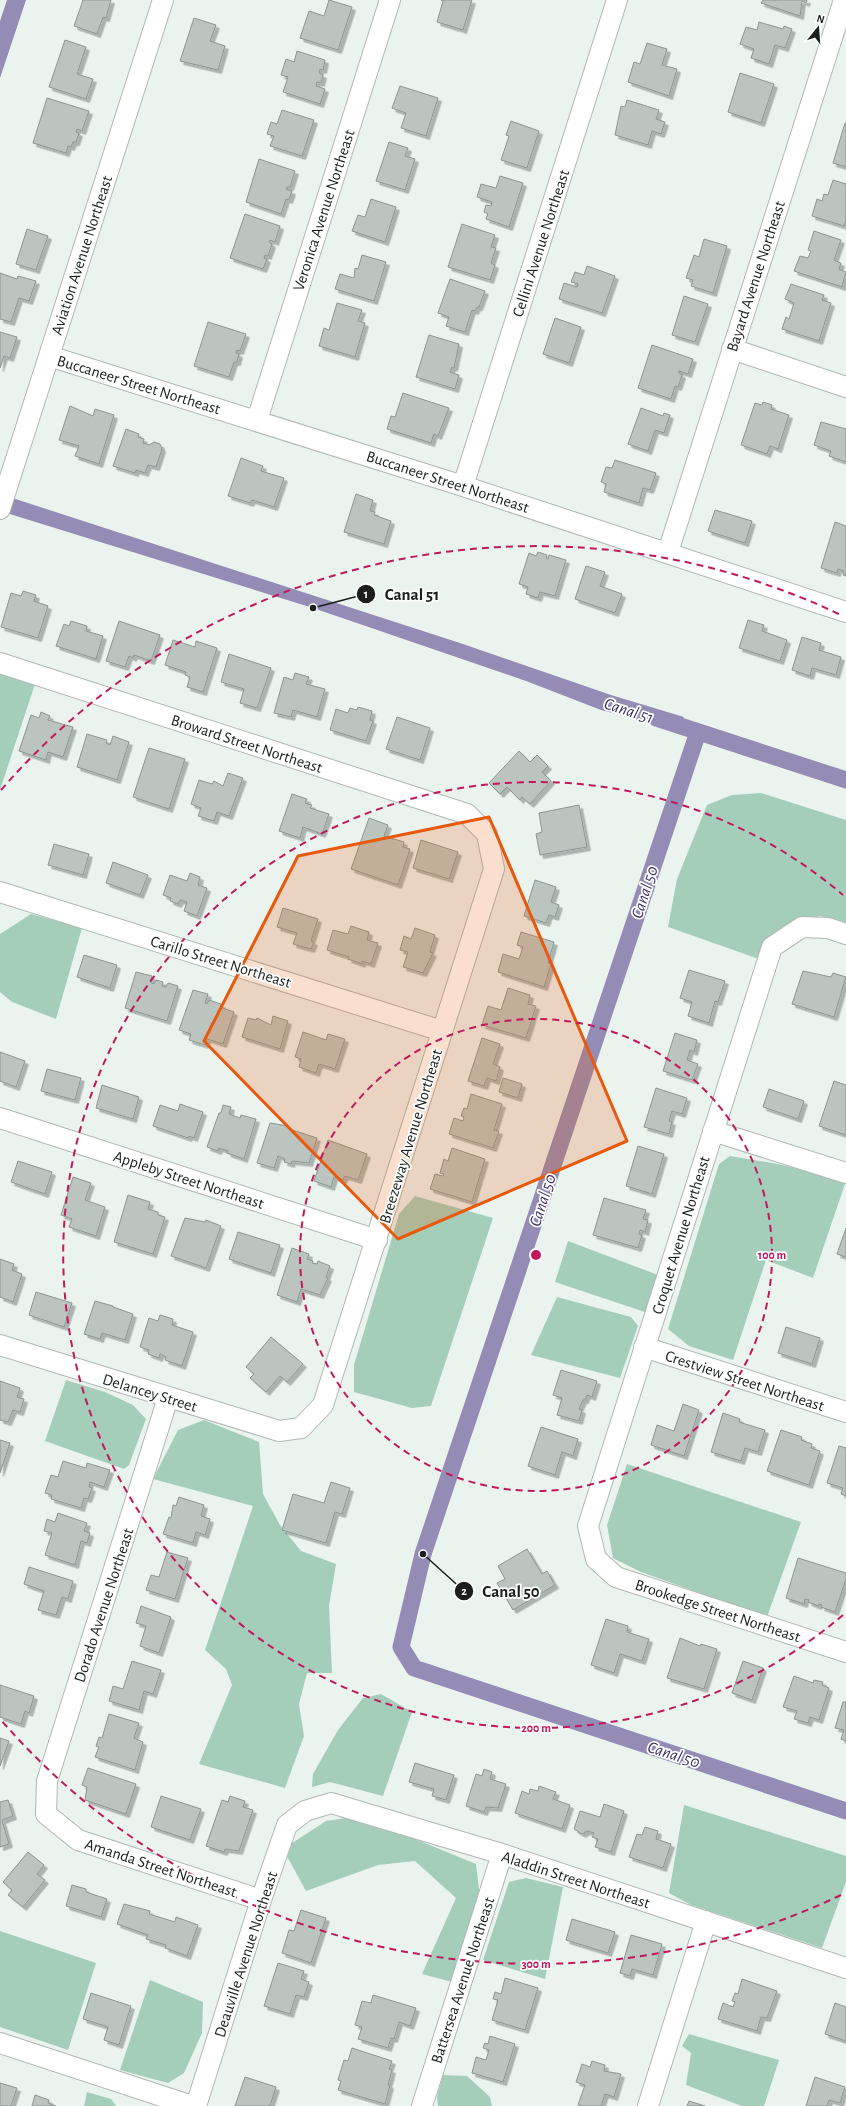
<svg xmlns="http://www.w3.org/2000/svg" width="846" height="2106" viewBox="0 0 846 2106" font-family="'Alegreya Sans',sans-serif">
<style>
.green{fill:#a4ceba}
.water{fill:#958cb5}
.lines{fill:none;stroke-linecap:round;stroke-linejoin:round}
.canal{stroke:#958cb5;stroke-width:17}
.building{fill:#bbc4bf;stroke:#8d9591;filter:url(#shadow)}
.minor-casing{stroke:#b0b8b4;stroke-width:22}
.minor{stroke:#fff;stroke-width:20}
.marked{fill:#e8590c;fill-opacity:0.2;stroke:#e8590c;stroke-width:3;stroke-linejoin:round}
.ring{fill:none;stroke:#c2185b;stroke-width:2;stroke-dasharray:7 5}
.labels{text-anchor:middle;stroke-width:3.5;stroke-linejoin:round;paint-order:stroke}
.street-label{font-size:16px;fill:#1b1e1c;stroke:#fdfffe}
.water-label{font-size:17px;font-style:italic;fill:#3c2d62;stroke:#fdfffe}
.centre{fill:#c2185b;stroke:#fdfffe;stroke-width:2}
.ring-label{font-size:12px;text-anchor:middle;font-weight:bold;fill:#c2185b;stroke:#fdfffe;stroke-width:3.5;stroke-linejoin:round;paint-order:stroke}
.leader{fill:none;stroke:#1b1e1c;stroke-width:1.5}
.callout-dot{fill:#1b1e1c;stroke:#fdfffe;stroke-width:1.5}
.mark-label{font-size:12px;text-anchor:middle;font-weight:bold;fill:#fff}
.callout-label{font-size:17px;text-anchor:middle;font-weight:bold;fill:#1b1e1c;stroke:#fdfffe;stroke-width:3.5;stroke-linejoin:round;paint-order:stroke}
</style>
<defs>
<filter id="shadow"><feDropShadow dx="3.5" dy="3.5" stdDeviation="0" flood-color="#0004"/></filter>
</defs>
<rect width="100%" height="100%" fill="#ebf3ef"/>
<path class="green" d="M0,670L35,684L0,790Z
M761,793L846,820V924L820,916L782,927L759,959L668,927L677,879L707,805L732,795Z
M31,914L82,928L56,1019L12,1002L0,992V934Z
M730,1156L778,1164L846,1181L813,1278L766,1260L733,1360L689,1346L668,1329L719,1164Z
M415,1196L493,1218L431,1406L412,1408L354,1392V1365L399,1214Z
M568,1241L658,1275L645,1312L555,1282Z
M557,1297L631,1317L638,1326L620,1378L531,1355Z
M66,1380L105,1392L133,1405L146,1419L129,1465L124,1469L45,1441Z
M204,1420L259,1442L263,1494L280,1525L301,1551L336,1564L329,1606L332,1673H307L299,1704L304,1736L285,1788L199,1764L232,1685L226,1669L205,1650L253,1506L153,1479L178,1430Z
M627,1464L801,1522L767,1617L641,1572L613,1558L607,1525Z
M381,1694L412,1712L383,1796L330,1782L312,1787L313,1774L338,1730L363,1698Z
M684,1805L846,1856V1882L822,1948L691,1905L669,1893Z
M359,1816L476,1864L480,1898L452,1982L422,1974L456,1898L415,1861L378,1865L306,1891L283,1849L326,1821Z
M526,1878L563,1887L545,1979L483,1960L509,1882Z
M0,1931L96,1963L68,2050L0,2027Z
M150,1980L203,2002L202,2033L184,2073L168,2083L120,2070Z
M689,2034L779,2060L764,2106H742L686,2085L691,2053L682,2046Z
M443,2075L467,2076L490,2097L492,2106H438L437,2097Z
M87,2092L111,2099L116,2106H84Z"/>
<path class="water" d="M7,0H26L0,78V21Z
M0,494L463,644L611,695L684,717L673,729L601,710L526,681L313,608L0,511Z"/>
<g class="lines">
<path class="canal" d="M656,718L846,780
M698,732L423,1554L401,1647L414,1668L846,1811"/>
</g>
<path class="building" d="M83,0H111L106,18L103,17L97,34L74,26Z
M329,0L352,7L338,50L300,38L309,11L324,16Z
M441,0H472L463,30L437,22L443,1Z
M763,0H807L806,3L802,1L800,16L761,3Z
M194,18L216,25L210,41L225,46L218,70L180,61Z
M759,22L783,29L784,26L792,29L785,48L775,45L769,64L751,58L754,49L740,44L746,27L757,30Z
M65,40L86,47L77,74L93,79L86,99L49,87Z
M647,43L667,49L662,65L677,69L669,96L628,82L634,62L640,64Z
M297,51L325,60L323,70L320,69L319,73L323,75L321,83L317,82L316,86L325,89L320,104L283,92L288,77L281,75L286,59L294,62Z
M740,73L774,84L761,123L728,112Z
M400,86L438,98L426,136L401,128L406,113L392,108Z
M47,98L89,111L82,131L77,129L76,132L79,133L76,142H73L71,147L68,146L66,153L33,143Z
M627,100L659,110L656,119L665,122L661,134L652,131L648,145L615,135L621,106L625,107Z
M282,110L314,120L302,156L270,146L274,136L267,134L271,122L277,124Z
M511,121L539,131L527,168L501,160L509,136L506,135Z
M845,123H846V167L833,163Z
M389,142L408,148L405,156L415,159L405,190L376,181Z
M259,159L295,171L290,187H287L286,189L292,191L289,200L286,199L281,214L246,202Z
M500,176L523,183L509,227L486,219L488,214L484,212L486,205L491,206L492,202L477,197L481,184L496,188Z
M833,180L846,184V220L844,226L812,216L817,199L822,201L824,194L828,195Z
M371,199L396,207L385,242L352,231L358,215L365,217Z
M245,214L280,226L275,242L270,240L269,242L272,244L268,256L265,255L264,258L267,259L263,269L230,258Z
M462,224L495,235L491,247L496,248L491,263L495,265L490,280L448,267Z
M27,229L48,236L36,270L16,264Z
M814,231L841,240L834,260L841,263L839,269L846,272L842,287L794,271L800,256L808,258L811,251L808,250Z
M704,239L727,246L713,293L691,286L693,280L686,278L694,255L699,257Z
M362,255L386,262L374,301L335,289L340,274L354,278L355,268L358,269Z
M587,266L615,276L602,313L559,299L564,283L577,287L578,284L571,282L575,272L584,275Z
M0,273L17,279L18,276L36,281L29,301L19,298L11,322L0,319Z
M450,279L485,291L479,307H477L475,311L472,310L465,332L446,326L449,317L438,313Z
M791,284L824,295L822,300L831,303L819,341L782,329L786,317L789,319L794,303L785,299Z
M684,296L708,304L695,342L672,335Z
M337,303L362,310L358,321L365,323L355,357L319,346L324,328L329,330Z
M555,318L581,327L569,363L543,354Z
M208,322L246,334L240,351L237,350L236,353L239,354L237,362H234L229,377L194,366Z
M0,332L17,337L10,358L4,356L0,368Z
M429,335L459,344L454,368L452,367L450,372L459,375L455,389L416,377Z
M652,345L693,359L688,374L679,371V373L682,375L678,387L675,386L671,399L638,388Z
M403,393L449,408L438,436L434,434L431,443L387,429L391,416L395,417Z
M763,402L772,405L771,409L789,415L778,449L770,446L767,454L741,445L755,403L762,405Z
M70,406L93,416L95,409L114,415L99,464L75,456L79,446L59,440Z
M641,408L663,416L664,413L670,415L664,433L655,430L648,451L628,444Z
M821,422L846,429V462L829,456L831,451L814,445Z
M126,429L139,434L138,437L144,439L143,443L149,445L154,442L160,444L162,449L156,467L148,465L145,473L136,470L135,473L113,466Z
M241,458L263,466L261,471L284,478L274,507L252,500L250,503L228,496Z
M615,460L656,473L650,490L643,488L639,503L604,492L606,484L601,482L606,467L612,468Z
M356,494L373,500L370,511L375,512L374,515L391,521L384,544L344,532Z
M715,510L752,521L745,543L708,531Z
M835,522L846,526V576L843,575L844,571L838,569L837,573L821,568Z
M538,552L547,555L546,558L548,559L549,555L566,560L555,596L540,592L538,598L526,594L528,587L519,584L529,553L536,556Z
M586,566L605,572L600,586L622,594L615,613L575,599Z
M23,591L36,595L34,601L48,606L38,638L1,627L11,593L21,596Z
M748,620L764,625L762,631L787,640L780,661L739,648Z
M71,621L87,626L86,631L103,636L96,659L56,646L64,624L69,626Z
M119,621L160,635L151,661L134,655L133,658L129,656L125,667L106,661Z
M802,637L821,643L819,650L841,657L836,675L812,668L810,676L792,670Z
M173,640L195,647L196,641L217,648L203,692L187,687L190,677L185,675L186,672L165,665Z
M229,654L271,668L257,708L240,703L244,689L221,682Z
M295,673L309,677L306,684L325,689L317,717L293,710L291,717L274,713L284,677L293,680Z
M358,707L372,711L370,720L373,721L366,741L330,730L336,709L348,713L350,708L357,710Z
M41,712L50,716L48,720L73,727L63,757L48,752L46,760L19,751L31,715L39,718Z
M397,717L430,728L420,760L386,749Z
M87,734L107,740L106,743L110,745L113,736L129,742L117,780L77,767Z
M149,748L185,759L169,809L133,797Z
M519,751L530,762L537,755L548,766L542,772L551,781L530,804L522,797L520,800L507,787L500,794L489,783Z
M228,773L243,778L229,816L217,812L214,821L198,816L201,808L191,804L199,780L212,784L214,781L223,786Z
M292,794L307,799L305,803L312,805L310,808L329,814L322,834L303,827L300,838L279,831Z
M579,805L587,847L540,855L536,834L542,832L539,813Z
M369,818L388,825L384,836L404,842L403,847L410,849L398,885L351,869Z
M421,840L458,852L449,879L413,868Z
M54,844L89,854L83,875L48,865Z
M113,862L148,875L140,895L106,883Z
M190,873L200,877L198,885L207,888L197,916L184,911L187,902L180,900L178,904L170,901L171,898L163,895L170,875L187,881Z
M535,880L556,887L551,902L559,905L555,917L549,915L546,923L524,916Z
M283,908L318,919L311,941L314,942L311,949L293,944L297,933L277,927Z
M351,926L369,932L367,940L378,943L371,964L362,961V964L348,959L349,957L327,950L333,930L348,934Z
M415,928L435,935L430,952L433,953L423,973L403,967L408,952L400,950L404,936L411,939Z
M521,932L554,942L548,963L551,964L544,987L498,972L503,954L519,959L523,947L517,945Z
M84,955L117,965L110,988L77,977Z
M689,970L725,981L718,1002L715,1001L709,1023L688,1016L692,1002L680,998Z
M803,971L831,977L833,973L846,977L834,1017L792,1004Z
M136,972L152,976L150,982L154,984L156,980L163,982L162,986L166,987L168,983L178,986L167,1021L125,1008Z
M508,988L530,995L528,1004L536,1006L526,1038L482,1025L488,1006L501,1010Z
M193,990L208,994L205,1003L207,1004L209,1000L221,1004L220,1007L234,1012L223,1044L207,1039L205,1045L189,1040L191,1034L179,1030Z
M273,1016L288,1021L280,1049L242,1037L248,1018L256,1020L257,1018L271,1025Z
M303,1032L326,1040L328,1034L345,1039L335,1069L319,1064L316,1073L299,1067L301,1059L295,1057Z
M675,1033L697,1040L694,1052L690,1050L687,1060L698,1064L692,1080L663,1071Z
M482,1038L500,1044L493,1064L500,1067L496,1081L487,1078L484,1086L468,1081Z
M0,1052L25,1061L16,1087L0,1081Z
M47,1069L81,1078L75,1100L41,1091Z
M503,1078L522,1084L518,1098L499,1092Z
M834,1081L846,1085V1135L819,1126Z
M102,1085L139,1097L133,1119L96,1108Z
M656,1088L687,1098L682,1114L672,1111L669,1121L672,1122L669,1134L644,1127Z
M769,1089L804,1101L798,1119L763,1107Z
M471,1094L502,1104L494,1130L499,1131L493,1148L449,1134L454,1118L463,1121L464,1117L461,1116L464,1108L467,1109Z
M180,1104L203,1112L194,1138L189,1136L188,1138L153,1126L160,1105L178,1111Z
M223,1105L231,1107L229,1114L240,1118L241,1115L256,1119L244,1159L227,1153L228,1151L219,1148L218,1151L207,1147L219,1113H221Z
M270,1123L288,1126L289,1129L317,1138L309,1163L292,1161L291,1164L284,1162L285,1159L278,1156L274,1168L257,1163Z
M328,1140L367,1154L358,1180L345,1176L343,1180L334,1177L331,1187L314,1181Z
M638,1146L664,1154L652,1194L626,1186Z
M452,1148L485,1159L472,1202L430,1189L435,1174L443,1176L444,1174L440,1173L444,1159L448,1161Z
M18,1161L52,1172L45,1194L11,1182Z
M73,1177L91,1183L85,1200L105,1207L96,1236L69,1227L72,1219L61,1215Z
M128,1195L150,1202L148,1209L158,1212V1215L165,1217L153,1254L114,1242Z
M604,1198L646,1210L643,1219L648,1220L645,1232L640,1230L639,1234L642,1235L638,1248L593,1235Z
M185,1218L205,1222L206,1220L221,1226L206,1268L171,1256Z
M846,1228V1257L837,1254Z
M238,1232L280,1245L271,1273L229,1259Z
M292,1248L309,1254L307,1259L313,1261L312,1263L317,1264L318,1261L330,1266L326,1277L328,1278L320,1295L301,1289L297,1302L277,1295Z
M0,1259L14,1264L12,1270L22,1274L13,1302L0,1297Z
M36,1292L72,1303L64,1327L29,1315Z
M95,1301L113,1306V1307L133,1314L125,1340L102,1333L100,1339L84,1334Z
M160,1315L173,1319L172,1325L193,1332L182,1366L165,1360L166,1357L160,1354L159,1358L148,1354L149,1350L140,1347L149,1318L158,1321Z
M786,1327L820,1338L812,1364L778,1353Z
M271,1337L303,1364L287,1382L280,1376L266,1392L250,1378L254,1374L246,1367Z
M561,1370L597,1381L592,1397L587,1395L585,1400H583L579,1409L582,1410L579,1421L557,1415L562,1398L553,1395Z
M0,1381L20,1388L17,1397L24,1399L20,1412L13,1410L8,1422L0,1420Z
M683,1404L699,1410L684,1456L651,1445L657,1425L674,1431Z
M723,1413L740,1419L739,1422L765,1430L758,1452L745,1448L741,1461L711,1452Z
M541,1427L578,1439L573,1456L562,1452L555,1475L528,1466Z
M781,1430L802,1437L801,1440L812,1444L811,1448L820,1451L809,1485L767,1471Z
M0,1440L10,1443L0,1473Z
M839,1446L846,1448V1496L841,1494L843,1488L827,1483Z
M63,1461L86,1468L87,1463L110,1470L104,1487L90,1482L89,1487L92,1488L88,1499L84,1498L81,1508L51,1499L52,1495L45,1493L51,1475L58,1477Z
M331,1482L350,1488L342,1514L335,1512L326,1543L282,1530L293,1494L324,1503Z
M179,1497L204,1505L201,1516L210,1519L205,1535L196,1532L193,1543L163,1534L169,1517L171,1518L173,1505L176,1506Z
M58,1513L87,1523L84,1531L90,1533L87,1543L81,1541L75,1565L45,1555L52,1533L44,1531L47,1519L55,1522Z
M527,1549L542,1574L547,1571L555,1585L513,1610L497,1583L505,1579L498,1566Z
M167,1552L188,1558L175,1599L146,1590L151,1575L159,1577Z
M798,1558L846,1573V1579L835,1612L821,1607L822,1605L819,1604L818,1606L808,1602L809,1600L805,1599L804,1604L786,1598Z
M29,1567L73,1581L68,1599L62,1597L56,1615L38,1610L44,1591L24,1584Z
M141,1606L171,1617L159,1653L140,1646L146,1626L136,1623Z
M606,1619L628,1626L627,1632L649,1639L642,1661L620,1654L614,1673L591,1665Z
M680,1638L700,1646L701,1644L717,1649L704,1689L667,1678Z
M132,1661L161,1670L153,1694L144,1691L139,1710L109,1701L113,1686L123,1689Z
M743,1661L763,1668L752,1700L732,1693Z
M794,1676L813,1683L814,1680L823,1682L822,1685L829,1688L819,1720L810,1717L808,1723L794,1719L797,1711L783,1707Z
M0,1685L34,1696L29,1713L25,1711L21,1724L0,1717Z
M843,1702H846V1741L841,1739L844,1730L835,1728Z
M109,1714L139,1723L134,1738L143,1742L135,1770L95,1757L99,1747L96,1746L99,1737L102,1738Z
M0,1738L9,1741L0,1766Z
M415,1763L454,1775L446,1800L432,1796L434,1789L409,1782Z
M88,1768L136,1784L126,1814L85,1800L87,1787L82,1785Z
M484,1769L492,1772L490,1779L506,1784L498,1808L486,1807L484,1812L466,1806L476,1774L482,1776Z
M539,1786L556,1792L553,1799L570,1805L562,1829L515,1813L522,1791L529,1794L530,1789L538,1791Z
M161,1796L201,1809L190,1840L151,1827Z
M230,1796L245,1801L243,1807L253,1810L239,1851L225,1849L224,1852L206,1846L222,1800L228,1802Z
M8,1800L13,1816L2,1820L9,1844L0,1847V1802Z
M604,1804L624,1811L611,1852L595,1847L598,1839L592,1837L594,1833L587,1831L582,1834L574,1829L580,1811L600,1817Z
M645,1827L658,1831L656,1839L671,1844L663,1868L629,1857L637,1834L642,1835Z
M28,1852L44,1865L37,1874L45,1880L23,1907L8,1895L12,1890L3,1882Z
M72,1885L86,1889V1892L107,1899L101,1917L66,1906Z
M124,1904L150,1911L149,1914L175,1922L176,1917L198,1925L187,1956L165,1948L166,1945L146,1939L148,1935L117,1924Z
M301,1910L326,1918L311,1963L282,1953L289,1930L294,1931Z
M572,1919L615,1932L608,1953L566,1940Z
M631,1935L662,1944L653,1975L632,1969L630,1976L620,1973Z
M278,1963L304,1971L301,1979L309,1982L304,1997L296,1995L290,2014L264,2006Z
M505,1978L538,1988L525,2030L492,2020L498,2000L493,1999L495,1992L501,1994Z
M742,1979L777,1991L767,2018L761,2017L757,2031L718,2019L723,2003L733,2007L735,2002L732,2001L735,1993L738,1994Z
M91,1993L131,2006L119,2045L104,2040L108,2027L83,2019Z
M373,1995L416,2008L410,2026L399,2022L394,2039L391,2038L388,2048L358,2039L362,2027L355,2025L362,2001L371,2003Z
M835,2003L846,2007V2041L825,2034Z
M490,2036L515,2044L503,2082L472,2073L476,2057L486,2060L489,2050L483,2048L485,2043L488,2044Z
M352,2048L392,2061L389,2069L392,2070L388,2085H390L385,2104L338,2090L341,2081L338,2080L344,2060L348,2061Z
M592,2061L605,2065L604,2071L621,2074L614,2097L605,2094L601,2106H583L578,2105L585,2085L576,2082L582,2064L590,2067Z
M245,2077L276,2087L270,2106H235Z
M815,2077L845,2087L840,2103L829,2100L827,2106H806Z
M0,2083L17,2088L11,2106H0Z
M35,2095L49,2100L48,2103L56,2106H32Z
M689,2101L705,2106H687Z"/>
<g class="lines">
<defs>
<path id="minor" d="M732,349L846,387
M49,356L463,486L846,612
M257,420L390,0
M463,486L617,0
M0,509L163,0
M668,552L844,0
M0,663L467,814L487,834L494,869L323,1405L301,1428L279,1431L0,1345
M0,892L442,1031
M846,934L828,928L802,927L772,947L588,1526L596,1559L616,1577L846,1652
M0,1118L377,1240
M713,1131L846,1173
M644,1347L846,1412
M168,1398L47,1781L46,1814L78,1840L261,1900
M0,2043L192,2106
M196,2106L261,1900L287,1825L305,1811L331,1803L502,1854L846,1968
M422,2106L502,1854
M648,2106L706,1921"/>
</defs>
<use href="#minor" class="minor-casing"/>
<use href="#minor" class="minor"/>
</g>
<path class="marked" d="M489,817L627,1141L398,1239L204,1041L298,856Z"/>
<g class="ring">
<circle cx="536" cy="1255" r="236"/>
<path d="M843 1615A473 473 0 1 1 843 895"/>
<path d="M841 1895A709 709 0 0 1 1 1720M1 790A709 709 0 0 1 841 615"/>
</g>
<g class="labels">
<g class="street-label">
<text transform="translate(323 210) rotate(-72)" y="6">Veronica Avenue Northeast</text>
<text transform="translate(540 243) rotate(-72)" y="6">Cellini Avenue Northeast</text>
<text transform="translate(81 255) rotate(-72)" y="6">Aviation Avenue Northeast</text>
<text transform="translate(755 276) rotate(-72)" y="6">Bayard Avenue Northeast</text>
<text transform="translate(139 384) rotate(17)" y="6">Buccaneer Street Northeast</text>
<text transform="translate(448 481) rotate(18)" y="6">Buccaneer Street Northeast</text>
<text transform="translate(247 743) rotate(18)" y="6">Broward Street Northeast</text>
<text transform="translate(221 961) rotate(17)" y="6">Carillo Street Northeast</text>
<text transform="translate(410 1136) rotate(-73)" y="6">Breezeway Avenue Northeast</text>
<text transform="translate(189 1179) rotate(18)" y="6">Appleby Street Northeast</text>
<text transform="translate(680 1235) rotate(-73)" y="6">Croquet Avenue Northeast</text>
<text transform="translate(745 1380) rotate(18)" y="6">Crestview Street Northeast</text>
<text transform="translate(150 1392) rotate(17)" y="6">Delancey Street</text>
<text transform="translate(103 1605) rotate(-72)" y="6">Dorado Avenue Northeast</text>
<text transform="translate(718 1610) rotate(18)" y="6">Brookedge Street Northeast</text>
<text transform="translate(161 1867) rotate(18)" y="6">Amanda Street Northeast</text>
<text transform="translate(576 1879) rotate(18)" y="6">Aladdin Street Northeast</text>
<text transform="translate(245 1954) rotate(-72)" y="6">Deauville Avenue Northeast</text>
<text transform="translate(462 1980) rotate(-72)" y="6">Battersea Avenue Northeast</text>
</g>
<g class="water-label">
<text transform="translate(629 710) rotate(18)" y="6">Canal 51</text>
<text transform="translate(644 892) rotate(-72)" y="6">Canal 50</text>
<text transform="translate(542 1200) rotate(-72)" y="6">Canal 50</text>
<text transform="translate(674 1754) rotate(18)" y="6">Canal 50</text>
</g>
</g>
<circle cx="536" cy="1255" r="6" class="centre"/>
<g class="ring-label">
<text x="772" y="1259">100 m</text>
<text x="536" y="1732">200 m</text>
<text x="536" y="1968">300 m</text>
</g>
<path class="leader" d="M313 608L366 594M423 1554L464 1591"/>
<g class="callout-dot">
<circle cx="313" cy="608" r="4"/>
<circle cx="423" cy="1554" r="4"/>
<circle cx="366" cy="594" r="10"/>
<circle cx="464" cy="1591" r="10"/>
</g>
<g class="mark-label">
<text x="366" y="598">1</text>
<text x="464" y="1595">2</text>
</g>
<g class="callout-label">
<text x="412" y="600">Canal 51</text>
<text x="511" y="1597">Canal 50</text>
</g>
<g transform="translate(818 28) rotate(17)" stroke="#fdfffe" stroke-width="3" paint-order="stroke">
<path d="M0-3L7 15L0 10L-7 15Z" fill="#1b1e1c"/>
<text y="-6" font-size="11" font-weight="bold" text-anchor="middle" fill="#1b1e1c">N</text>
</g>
</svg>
